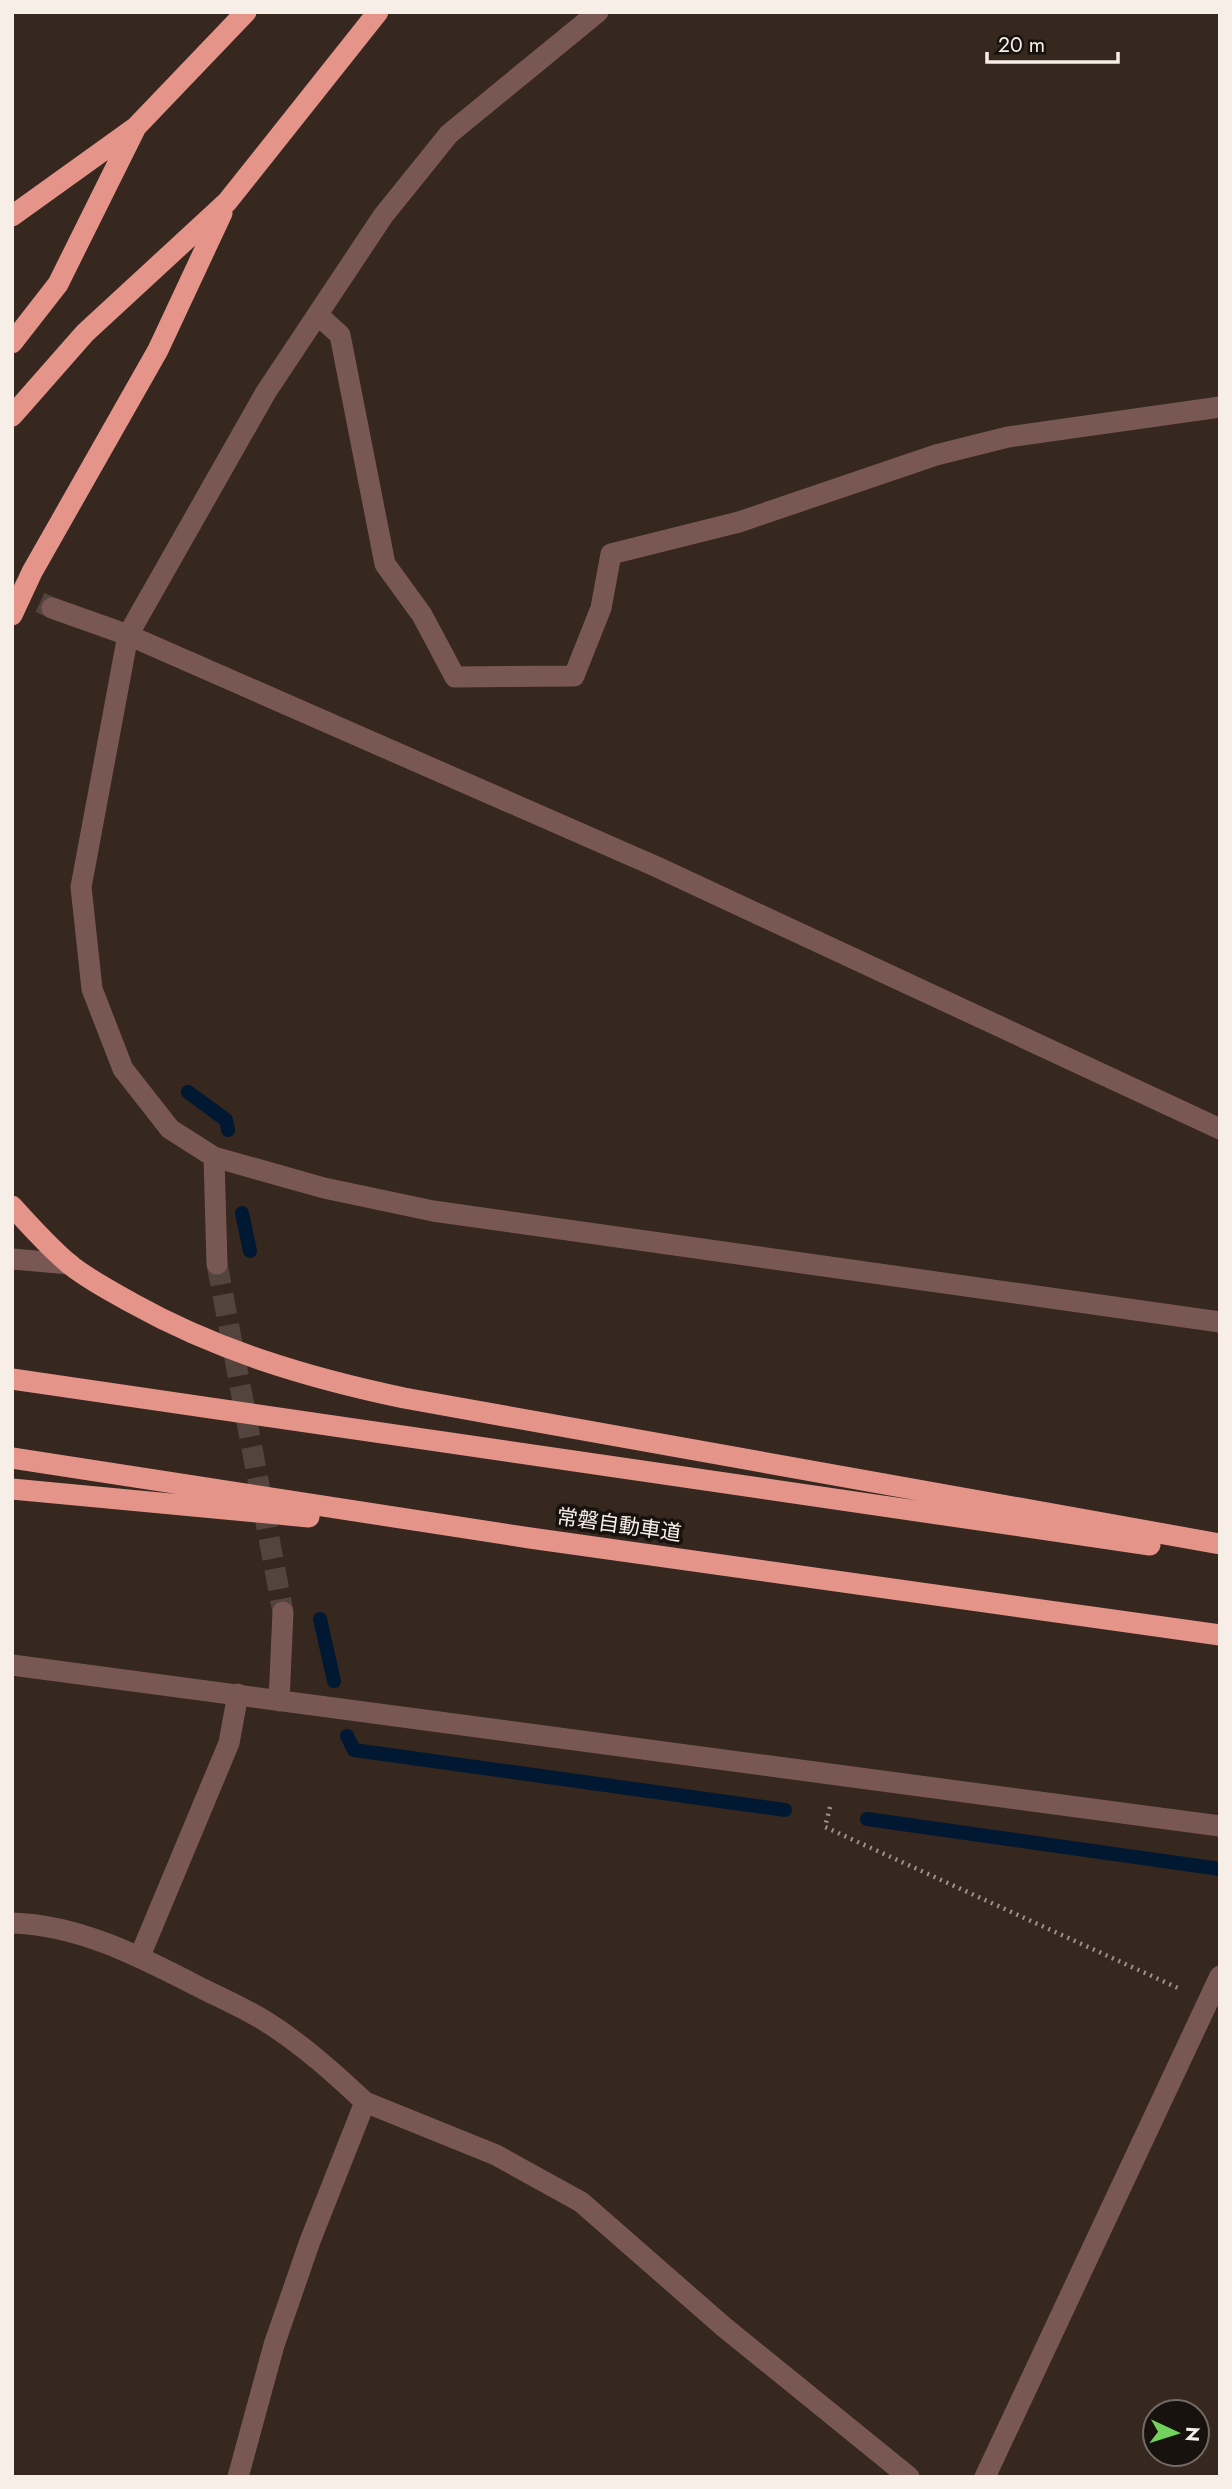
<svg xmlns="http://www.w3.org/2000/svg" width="1232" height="2489" viewBox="0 0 1232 2489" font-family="Jost,'Noto Sans JP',sans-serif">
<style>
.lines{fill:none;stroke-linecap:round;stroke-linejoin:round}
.stream{stroke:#011832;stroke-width:14}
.minor-tunnel{stroke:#53453d;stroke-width:21;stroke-dasharray:21 10;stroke-linecap:butt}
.path{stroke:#9e928b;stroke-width:4.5;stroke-dasharray:2 5;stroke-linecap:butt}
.minor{stroke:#795853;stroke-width:21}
.highway{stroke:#e49489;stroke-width:21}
.labels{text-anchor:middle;stroke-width:7;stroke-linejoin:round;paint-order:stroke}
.street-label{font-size:21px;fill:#f8eee8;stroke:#18120e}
</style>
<rect width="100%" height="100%" fill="#36271f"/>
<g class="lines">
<path class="stream" d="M188,1092L226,1120L228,1130
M242,1213L250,1251
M320,1619L334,1681
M347,1736L354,1750L785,1810
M867,1819L1220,1869"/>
<path class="minor-tunnel" d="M12,589L52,608
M217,1264L283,1612"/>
<path class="path" d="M830,1807L825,1827L1178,1988"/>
<path class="minor" d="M598,12L449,134L383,216L266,392L128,635L657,867L1220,1129
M318,315L340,335L385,564L422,615L455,677L574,676L601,608L611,554L739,522L936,455L1008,437L1220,407
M52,608L128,635L81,887L92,989L123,1069L170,1129L214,1157L324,1188L433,1211L1220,1322
M214,1157L217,1264
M12,1259L70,1264
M12,1665L1220,1826
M279,1701L283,1612
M12,1923C81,1925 143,1958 203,1989C224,1999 246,2009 265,2021C302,2044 334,2073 365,2102L310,2241L274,2345L238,2477
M140,1956L229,1743L238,1694
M365,2102L496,2155L581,2202L724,2327L909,2477
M985,2477L1220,1976"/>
<path class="highway" d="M12,216L136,127L246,12
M12,343L58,284L135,129
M12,416L85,333L227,202L378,12
M12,615L32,572L158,350L222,213
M12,1206C30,1226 48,1246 68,1263C87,1279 111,1291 132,1303C218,1351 309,1378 404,1398L1220,1544
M12,1379L1150,1545
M12,1458L530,1538L1220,1635
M12,1489L309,1517"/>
</g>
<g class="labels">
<g class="street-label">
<text transform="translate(619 1525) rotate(8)" y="7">常磐自動車道</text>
</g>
</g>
<rect width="1232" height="2489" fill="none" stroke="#f8eee8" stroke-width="28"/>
<g transform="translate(1176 2433) rotate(94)"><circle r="33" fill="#18120e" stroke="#726a65" stroke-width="2"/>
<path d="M0-5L12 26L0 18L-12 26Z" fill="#72d25d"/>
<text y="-10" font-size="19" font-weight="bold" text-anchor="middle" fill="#f8eee8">N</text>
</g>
<path d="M987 52v10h131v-10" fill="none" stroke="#f8eee8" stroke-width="3.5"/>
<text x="998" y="52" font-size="21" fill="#f8eee8" stroke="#18120e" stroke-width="5" paint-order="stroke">20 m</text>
</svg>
